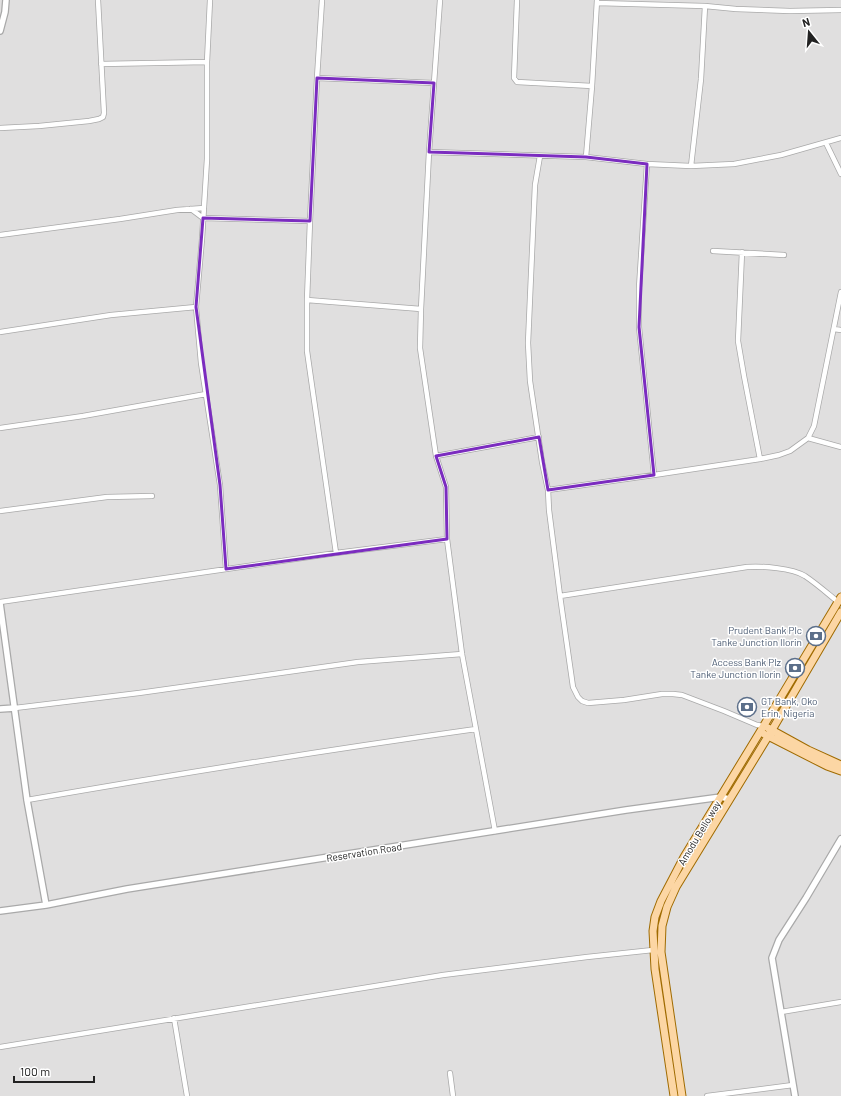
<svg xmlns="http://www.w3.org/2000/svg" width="841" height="1096" viewBox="0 0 841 1096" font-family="Barlow,sans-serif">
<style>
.residential{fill:#e0dfdf}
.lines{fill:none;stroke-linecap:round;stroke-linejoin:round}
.minor-casing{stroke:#a9a9a9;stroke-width:6}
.tertiary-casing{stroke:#a9a9a9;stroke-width:8}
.primary-casing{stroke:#a06b00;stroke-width:9}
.minor{stroke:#fff;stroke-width:4.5}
.tertiary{stroke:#fff;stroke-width:5.5}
.primary{stroke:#fcd6a4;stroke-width:7}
.marked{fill:none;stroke:#7b2cbf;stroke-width:3;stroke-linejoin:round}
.labels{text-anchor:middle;stroke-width:3;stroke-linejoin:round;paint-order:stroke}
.service-label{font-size:10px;fill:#4e5e75;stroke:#fff;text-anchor:end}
.street-label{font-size:10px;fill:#222;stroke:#fff}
</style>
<rect width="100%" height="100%" fill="#f2efe9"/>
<path class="residential" d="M0,0H841V1096H0Z"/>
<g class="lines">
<defs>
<path id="minor" d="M210,0L207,62V159L202,239L196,307L201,363L220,485L226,569
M322,0L317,78L310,221L307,300V351L336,553
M440,0L429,152L421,309L420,348L436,456L446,487L447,539L462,654L495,831
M517,0L514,78L517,82L592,86
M597,3L705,6L736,9L790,11L841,10
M101,64L207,62
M317,78L434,83
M0,128L39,126L89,121L99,119L103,117L104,113L98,0
M826,143L841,174
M429,152L586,157L647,164L691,166L734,164L781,155L841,138
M540,156L535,185L528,343L530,381L542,462L548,490L549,510L560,596L573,687L578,697L582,701L588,703L624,700L662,694H673L682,695L724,711L757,725L764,726
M586,157L592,86L597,0
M647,164L639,288V327L654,475
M691,166L701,79L705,6
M191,209L203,218L310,221
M0,235L120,219L177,210L204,208
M713,251L784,255
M742,252L738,341L744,376L760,459
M307,300L421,309
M834,329L841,330
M0,332L111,315L196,307
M0,428L83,416L206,394
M808,438L841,447
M436,456L539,437
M548,490L654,475L760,459L779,455L790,451L808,438L814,426L841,292
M0,511L107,497L152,496
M560,596L747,567C762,566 792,568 805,576C817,584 827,593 838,602
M0,602L336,553L447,539
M15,708L139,693L358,662L462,654
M27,800C176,774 326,750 476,729
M781,1012L841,1002
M174,1018L187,1096
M0,1047L443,975L587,957L653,950
M450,1073L453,1096
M707,1096L793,1085"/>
<path id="tertiary" d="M0,31L5,12L6,0
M0,603L27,800L46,905
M0,709L15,708
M0,911L46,905L127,889L626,810L721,797L729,799
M795,1096L772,958L779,940L806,898L841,839"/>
<path id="primary" d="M768,728L808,750L841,765
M764,734L827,766L841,771
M674,1096L655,969L653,931L655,917L661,901L684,857L760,732L841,597
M682,1096L661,952L662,926L667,907L676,887L772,730L841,612"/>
</defs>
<use href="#minor" class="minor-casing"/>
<use href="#tertiary" class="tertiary-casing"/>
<use href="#primary" class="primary-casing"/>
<use href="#minor" class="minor"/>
<use href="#tertiary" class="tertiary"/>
<use href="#primary" class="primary"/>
</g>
<path class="marked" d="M317,78L434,83L429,152L586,157L647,164L639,327L654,475L548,490L539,437L436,456L446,487L447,539L226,569L220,485L196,307L203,218L310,221Z"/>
<defs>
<symbol id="bank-ring" viewBox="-11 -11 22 22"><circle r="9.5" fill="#fff" stroke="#5c6f8a" stroke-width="1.5"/><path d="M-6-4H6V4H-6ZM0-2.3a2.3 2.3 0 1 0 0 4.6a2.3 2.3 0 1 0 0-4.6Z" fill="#5c6f8a"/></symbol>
</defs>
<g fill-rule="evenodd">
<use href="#bank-ring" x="805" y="625" width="22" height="22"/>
<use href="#bank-ring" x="784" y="657" width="22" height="22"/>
<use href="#bank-ring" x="736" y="696" width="22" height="22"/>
</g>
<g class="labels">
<g class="service-label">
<text x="802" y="634">Prudent Bank Plc<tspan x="802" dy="12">Tanke Junction Ilorin</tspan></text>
<text x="781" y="666">Access Bank Plz<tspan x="781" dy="12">Tanke Junction Ilorin</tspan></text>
<text x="761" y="705" text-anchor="start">GT Bank, Oko<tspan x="761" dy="12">Erin, Nigeria</tspan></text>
</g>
<g class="street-label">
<text transform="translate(699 833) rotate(-59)" y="4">Amodu Bello way</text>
<text transform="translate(364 852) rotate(-9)" y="4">Reservation Road</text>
</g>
</g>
<g transform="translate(809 32) rotate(343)" stroke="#ffffff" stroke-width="3" paint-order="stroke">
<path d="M0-3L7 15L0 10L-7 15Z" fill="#222222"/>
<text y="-6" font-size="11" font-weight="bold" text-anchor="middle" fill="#222222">N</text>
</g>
<path d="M14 1076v6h80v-6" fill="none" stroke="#222222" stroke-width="2"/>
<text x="20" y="1076" font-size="12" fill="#222222" stroke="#ffffff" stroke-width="3" paint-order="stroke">100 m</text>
</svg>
